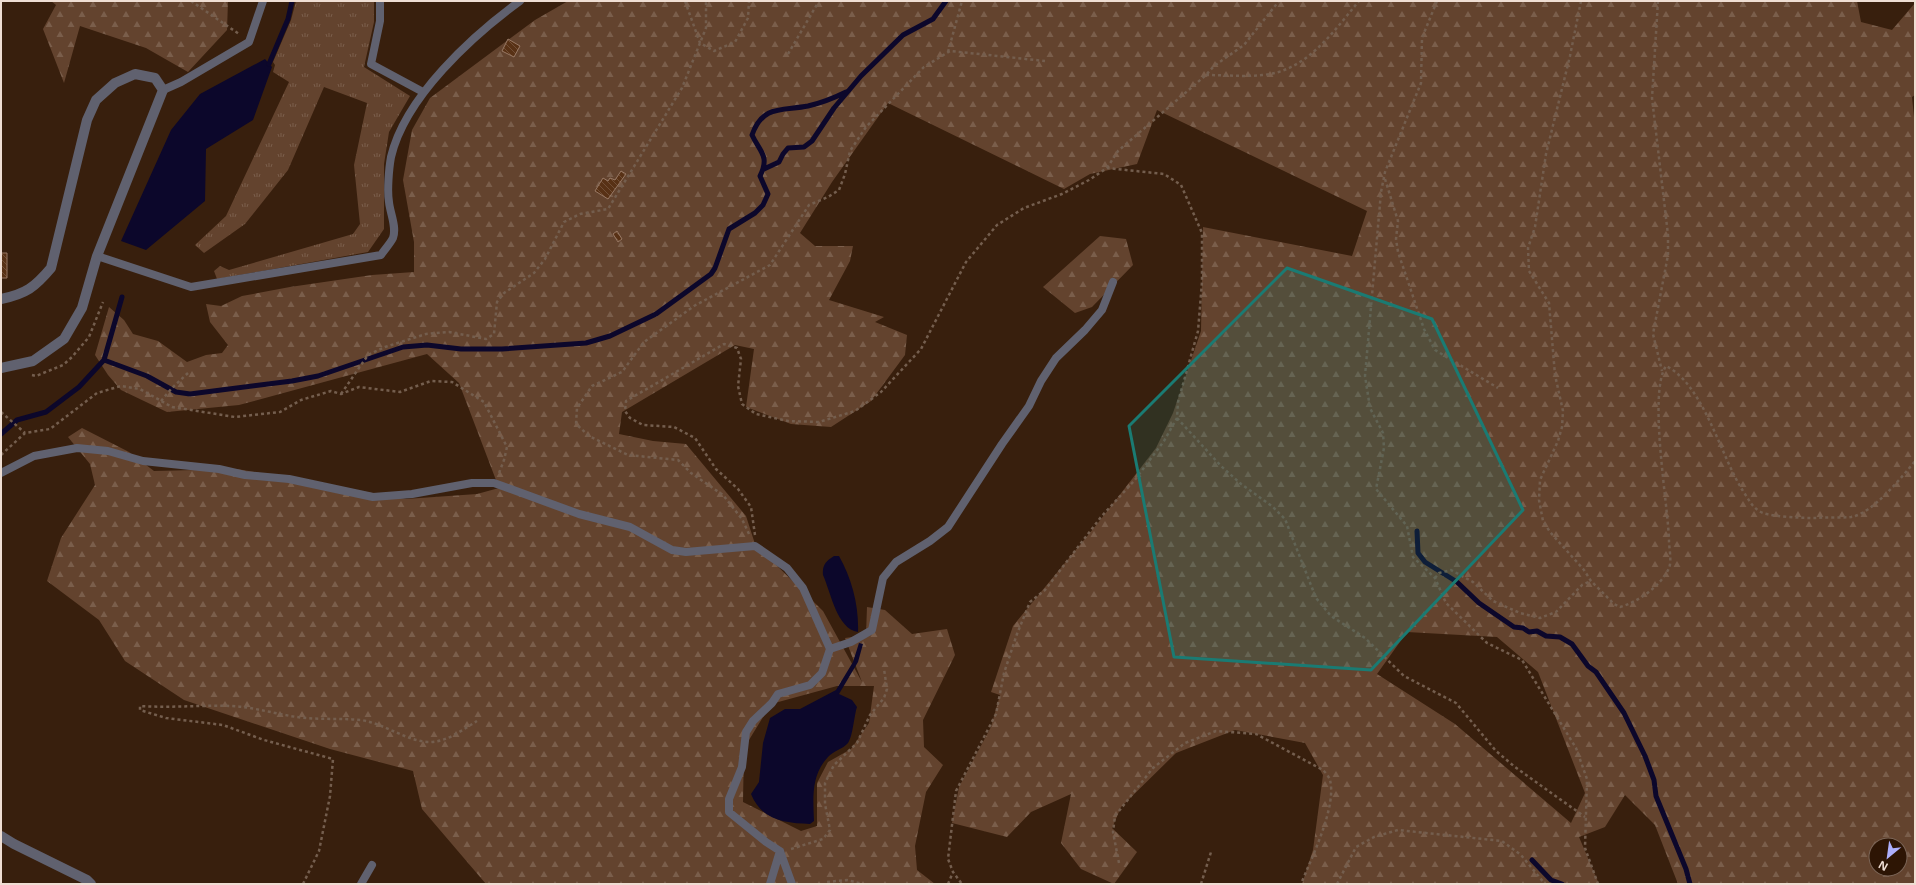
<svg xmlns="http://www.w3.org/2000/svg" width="1916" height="885" viewBox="0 0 1916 885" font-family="'Open Sans',sans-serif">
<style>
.grass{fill:url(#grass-tufts)}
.forest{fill:url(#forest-firs);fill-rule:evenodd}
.water{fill:#0c072b}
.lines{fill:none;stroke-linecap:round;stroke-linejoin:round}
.stream{stroke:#0c072b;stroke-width:5}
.building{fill:url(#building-back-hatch);stroke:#987965}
.path{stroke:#745e4e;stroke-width:2.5;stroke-dasharray:3 3;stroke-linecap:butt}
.service{stroke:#60616f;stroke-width:8}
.minor{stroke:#60616f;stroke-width:10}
.tertiary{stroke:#60616f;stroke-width:10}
.marked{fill:#1a7b73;fill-opacity:0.2;stroke:#1a7b73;stroke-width:3;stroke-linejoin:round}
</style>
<defs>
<pattern id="grass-tufts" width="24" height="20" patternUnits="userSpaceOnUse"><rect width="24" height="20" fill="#63432e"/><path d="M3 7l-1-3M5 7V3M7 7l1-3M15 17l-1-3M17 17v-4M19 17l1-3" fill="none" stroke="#7a5e4b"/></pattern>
<pattern id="forest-firs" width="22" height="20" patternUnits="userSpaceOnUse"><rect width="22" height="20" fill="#63432e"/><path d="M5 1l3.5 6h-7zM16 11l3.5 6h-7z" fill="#7a5e4b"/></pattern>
<pattern id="building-back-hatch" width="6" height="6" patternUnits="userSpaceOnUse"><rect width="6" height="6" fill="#583115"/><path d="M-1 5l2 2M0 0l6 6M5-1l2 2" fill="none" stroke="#704e36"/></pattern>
</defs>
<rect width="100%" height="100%" fill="#381f0d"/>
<path class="grass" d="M296,1H374V22L364,67L410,96L389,132L384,164V229L368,252L217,279L214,271L220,266L229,270L353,234L360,224L354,165L367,103L324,87L288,170L245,224L204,253L195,245L226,216L289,82L273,72L275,65L273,62L291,20Z"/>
<path class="forest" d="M51,1H228L227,30L188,72L146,48L80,26L64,83L43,29L56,5Z
M568,1H1857L1861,22L1892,30L1915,3V95L1912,97L1915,127V884H1678L1655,825L1625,795L1605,827L1579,837L1599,884H1302L1313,850L1323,775L1305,743L1235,730L1176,753L1121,807L1112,828L1137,852L1114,884L1081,869L1061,843L1071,794L1031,812L1007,837L952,823L959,787L991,727L1000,695L991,692L1013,626L1098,523L1156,448L1173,413L1201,331L1203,227L1352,256L1367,211L1157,110L1137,164L1090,174L1064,189L888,103L832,182L800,233L815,246H853L850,261L829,300L884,317L875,322L907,335L905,355L871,401L831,427L791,424L746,407L754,349L735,345L622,412L619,434L653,441L686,444L746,516L755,544L823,611L862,682L845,638L866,635L867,607L885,610L912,634L947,629L955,655L923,720L924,747L943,765L926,792L915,846L917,870L935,884H486L422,809L413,771L330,749L184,700L125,661L99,620L47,581L61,538L95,485L90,464L68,437L82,428L129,452L154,471L237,469L406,499L477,494L499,488L459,383L427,354L239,405L167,412L121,390L108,375L95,355L109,307L124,320L133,334L158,341L187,362L206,355L222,353L228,345L210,322L206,304L221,306L242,296L290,287L372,275L414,272V242L403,180L412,130L430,98L535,20ZM1407,632L1497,637L1538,672L1585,793L1571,823L1455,724L1377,674ZM837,686H874L869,723L851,749L828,762L817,783V826L801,831L743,802L744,748L771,704ZM1876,845H1900V869H1876Z
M1100,236L1126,239L1133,265L1092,307L1075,313L1043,287Z"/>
<path class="water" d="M265,59L272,67L253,120L206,149L205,201L146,250L121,241L171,130L200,94Z
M834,556H839C852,579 859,606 858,632C837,629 831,593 823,575C822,565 826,561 834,556Z
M859,643L863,644L858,662L839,694L852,700L857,707C854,716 853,736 848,743C843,749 833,751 828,757C811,775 813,798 814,821L810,824C785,823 762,821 751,794L759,782L763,743L770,718L785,709H800L836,690L853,662Z"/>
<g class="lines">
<path class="stream" d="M269,64L288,19L292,1
M764,169L779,162L783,154L788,148L804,147L812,141L834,108L861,76L903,35L933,19L946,1
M104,360L122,297
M1,434L17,420L46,412L79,387L104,360L147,376L176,392L190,394L292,381L318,376L403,347L427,345L461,349H502L586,343L610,336L656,314L711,274L715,268L729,229L755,213L763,205L768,194L760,176C770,156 760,152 752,135C763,104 783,111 808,106C821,103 834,98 846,92
M1417,531L1418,553L1425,562L1457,582L1479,603L1514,627L1523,628L1529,632L1537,631L1546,636L1560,637L1572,644L1588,666L1596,672L1624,713L1645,756L1654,780L1656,796L1686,869L1690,884
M1532,860L1551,880L1562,884"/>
</g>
<path class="building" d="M508,39L520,46L514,57L502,51Z
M621,171L626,174L608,199L595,191L603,178L608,181L610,178L615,180Z
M617,231L622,239L618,242L613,234Z
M1,253H7V278H1Z"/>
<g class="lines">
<path class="path" d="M191,1L239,34
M685,1L700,43L714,51L735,42L748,18L749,1
M1437,1L1422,38L1421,83L1385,172L1381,192L1365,376L1370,408L1383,433L1384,448L1376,489L1407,526L1413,557L1435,578L1446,603L1487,643L1522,660L1576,748L1587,779L1585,848L1598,884
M1581,1L1570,56L1546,154L1535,227L1528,248L1529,271L1549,303L1555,375L1563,411L1562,427L1558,441L1540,480L1539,500L1543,521L1550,532L1584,570L1591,581L1614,604L1620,607C1638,602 1661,586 1669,568C1672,561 1669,548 1669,541C1668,503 1648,393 1666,366C1704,385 1720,455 1743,491C1749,500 1753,509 1763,513C1775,517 1802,518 1815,518C1827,517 1840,518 1851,517C1872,514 1902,477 1915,461
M1658,1L1652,98L1668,235V255L1653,334L1662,371
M948,52L962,1
M788,54L819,1
M1206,75C1225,75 1244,77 1262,75C1306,72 1333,32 1359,1
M1107,168L1118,151L1206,75L1214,66L1244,45L1279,1
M1385,179L1398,221L1396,239L1398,252L1424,329L1435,350L1498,388
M32,375L36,376L63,365L72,357L89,337L103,302
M341,394L368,355L385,347L426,334L449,332L486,339L494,334L497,302L504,293L534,273L545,259L564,222L580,214L608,209L682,88L706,28V1
M161,401L172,388L188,373
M1,412L25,433
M1177,418L1221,466L1241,484L1273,507L1285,519L1316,598L1331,616L1365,638L1404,676L1456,703L1496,751L1515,767L1585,817
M1,455L25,433L50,429L97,393L121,386L140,389L172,407L235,417L280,412L301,400L331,391L341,394L359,387L400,392L431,381L452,382L484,402L507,447L504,460L499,473
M749,534L742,519L723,495L691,473L678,460L628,455L589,436L576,424L577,408L592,386L622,372L644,342L694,306L770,265L809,205L828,197L839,190L845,174L850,151L866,127L924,67L950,51L1045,61
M755,535L751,507L738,489L716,469L695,438L674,427L643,425L630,418L625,411L626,401L724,344L737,348L741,359L738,386L742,404L756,414L788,421L819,422L855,411L881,392L921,349L966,262L997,225L1024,208L1062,194L1089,180L1107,168L1164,174L1181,185L1202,233V282L1198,331L1178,402L1177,418L1164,441L1134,481L1101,517L1045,590L1030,602L1017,634L1004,673L996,714L956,791L948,859L953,872L962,884
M1435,578L1439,573L1451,570L1473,582L1493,601L1520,613L1540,618L1556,612L1582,585L1591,581
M791,849L823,839L830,830L825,804V783L834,765L857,743L870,715L884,698L887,689L884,669
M1119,863L1113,832L1115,816L1153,768L1185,743L1216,731L1256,734L1323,770C1326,773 1329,777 1330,780C1337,807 1311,859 1301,884
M827,882L847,880L863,884
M303,884L319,851L330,796L333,759L264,740L223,725L166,718L140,710V706C171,708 201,705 231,706C254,707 275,714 297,717C319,720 340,718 361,720C385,724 405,740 427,742C446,743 462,730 477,721
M948,884L953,872
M1201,884L1211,852
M1337,884L1356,847L1374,837L1398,830L1502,841L1521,855L1545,884"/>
<path class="service" d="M380,1V21L371,64L423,92
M163,90L181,82L249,42L263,1
M97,256L191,287L381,255C384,250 390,244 393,238C397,227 390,213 389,202C387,191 389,168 391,157C405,97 472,36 520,1
M1,473L34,456L77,448L108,451L143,461L219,469L245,475L289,479L373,497L412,494L472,483H494L579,514L630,527L672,550L686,552L755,546L787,568L803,588L830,649L822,673L810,685L778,694L772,703L753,721L746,732L742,767L729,799V812L766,842L780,851L792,884
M830,649L851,642L872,630L883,578L896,562L930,541L948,527L1002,444L1029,406L1041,381L1056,358L1085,330L1102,310L1113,282
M361,884L372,865
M770,884L780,851"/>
<path class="minor" d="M1,836L14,844L87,880L91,884"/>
<path class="tertiary" d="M1,299C26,294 35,287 51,268L87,120L96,100L115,83L135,74L155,78L163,90L97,256L82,308L64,339L33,361L1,368"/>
</g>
<path class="marked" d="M1287,268L1432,319L1523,510L1371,670L1174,657L1129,426Z"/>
<rect width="1916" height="885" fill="none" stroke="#efded3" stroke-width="4"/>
<g transform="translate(1888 857) rotate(209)"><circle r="19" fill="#2d1504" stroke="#7b6557"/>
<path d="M0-3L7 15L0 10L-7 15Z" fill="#adaffb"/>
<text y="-6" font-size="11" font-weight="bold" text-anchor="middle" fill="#efded3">N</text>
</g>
</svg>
